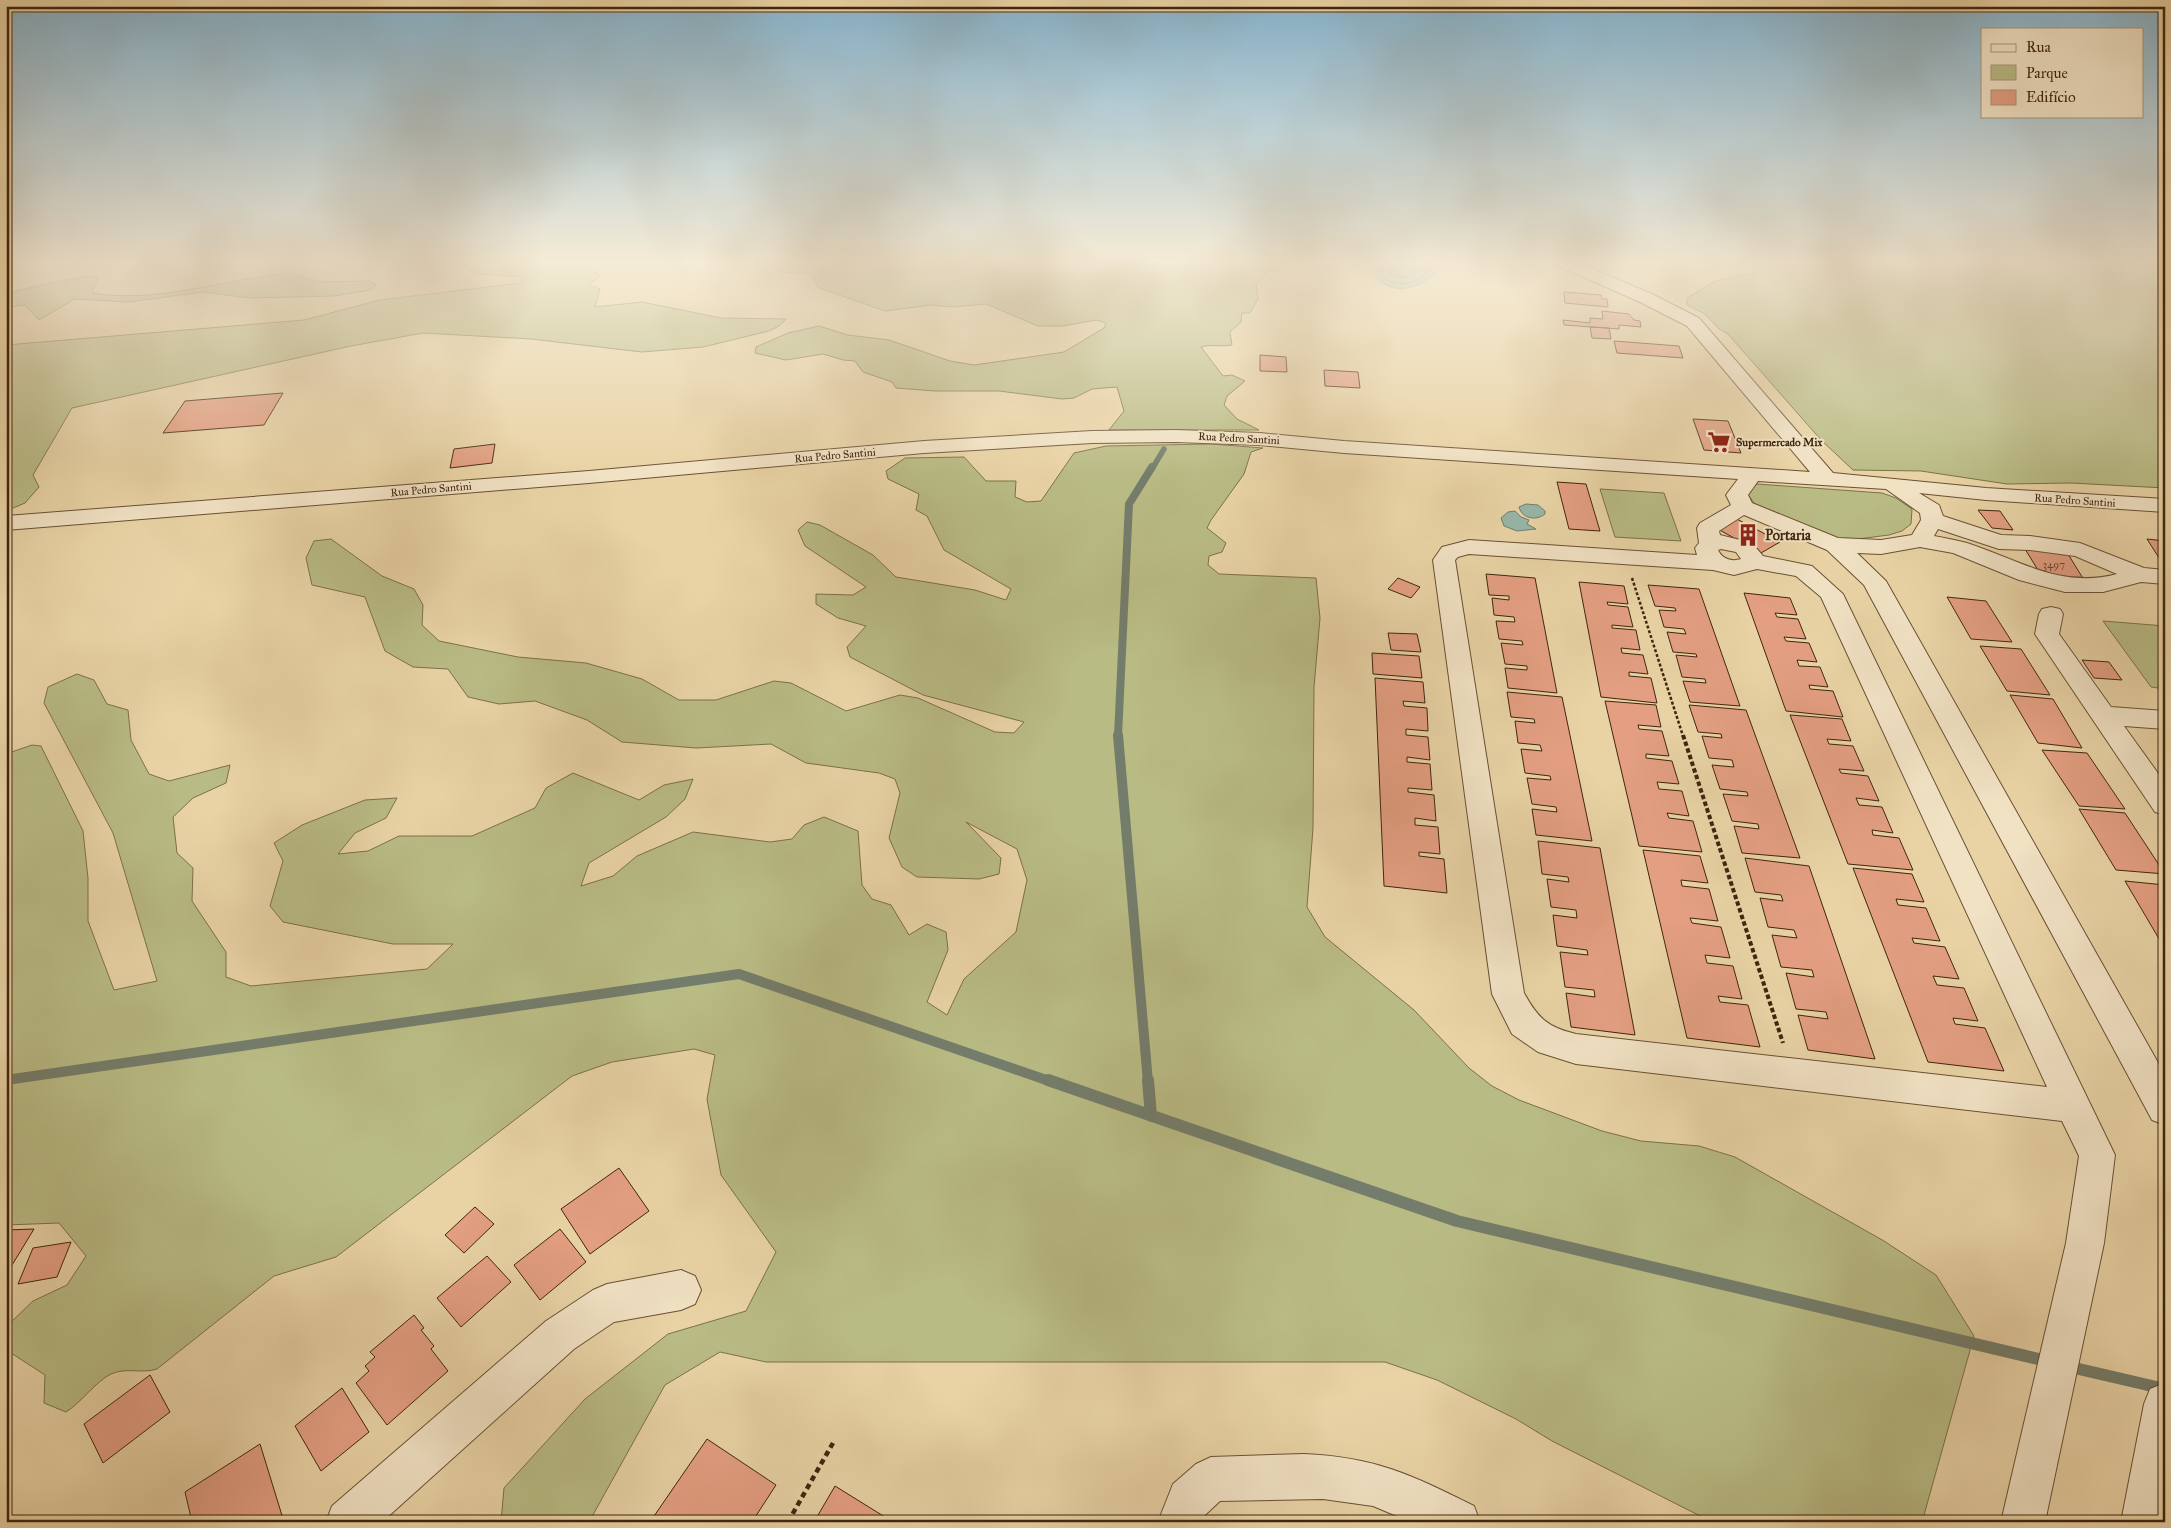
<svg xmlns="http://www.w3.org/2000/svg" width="2171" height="1528" viewBox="0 0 2171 1528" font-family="'IM FELL Great Primer',serif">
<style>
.green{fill:#b9bb84;stroke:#7c704a}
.water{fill:#97b7a9;stroke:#747d6b}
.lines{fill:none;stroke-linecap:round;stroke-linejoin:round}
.shore{stroke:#6c6e5c;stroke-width:1}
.stream-far3{stroke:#747d6b;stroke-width:5.5}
.stream-far2{stroke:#747d6b;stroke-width:8}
.stream-far1{stroke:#747d6b;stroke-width:10}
.stream{stroke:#747d6b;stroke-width:12}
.building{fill:#e49f82;stroke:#40250f}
.minor-casing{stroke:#6a5034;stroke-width:2}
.path-far2{stroke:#40250f;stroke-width:2.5;stroke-dasharray:3 2;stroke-linecap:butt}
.path-far1{stroke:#40250f;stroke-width:4;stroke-dasharray:4.5 2.5;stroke-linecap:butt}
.path{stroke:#40250f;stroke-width:4.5;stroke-dasharray:5.5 4;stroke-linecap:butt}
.minor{fill:#f1e2c4;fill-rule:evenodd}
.labels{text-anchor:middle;stroke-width:4;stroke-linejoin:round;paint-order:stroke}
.far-street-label{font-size:11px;fill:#40250f;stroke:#f1e2c4}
.far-poi-label{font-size:11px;font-weight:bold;fill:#40250f;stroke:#f1e2c4;text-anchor:start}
.number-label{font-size:11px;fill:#69442c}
.poi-label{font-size:14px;font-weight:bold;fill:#40250f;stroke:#f1e2c4;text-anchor:start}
</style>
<rect width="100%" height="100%" fill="#e9d3a5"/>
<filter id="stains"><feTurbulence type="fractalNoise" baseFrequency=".004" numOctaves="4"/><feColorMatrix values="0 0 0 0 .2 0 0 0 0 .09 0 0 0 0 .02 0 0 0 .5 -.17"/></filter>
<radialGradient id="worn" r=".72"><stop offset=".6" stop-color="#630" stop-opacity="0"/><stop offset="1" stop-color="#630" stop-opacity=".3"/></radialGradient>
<path class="green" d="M416,261H573L601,275L589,285L600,289L595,307L642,302L721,318L786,319L779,326L769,331L703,347L642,352L531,339L423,333L351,346L72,408L33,475L39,487L25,503L6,511V345L304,320L380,300L520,283L523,277L477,274L463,266L437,263L430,266L415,264Z
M779,261H972L991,264L1005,261H1285L1286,264L1280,270L1266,272L1256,284L1258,299L1250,313H1242L1241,322L1230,332L1232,345C1221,347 1212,344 1201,347L1223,376L1232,375L1245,381L1227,396L1224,405L1237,419L1259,430H1109L1124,411L1117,387L1092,389L1074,398L1062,399L999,391H935L896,388L892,382L863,372L855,361L843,360L823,354L786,360L755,353L756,347L788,333L819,326L848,335L889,340L950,361L974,365L1064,352L1104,328L1106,323L1096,320L1063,326H1038L986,304L953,307L931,305L885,311L819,288L811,274L780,272L775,268Z
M1788,261H2165V488L2071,483L2007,484L1921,471L1853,470L1821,440L1728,334L1719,329L1705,314L1687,305V298L1715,281L1755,273Z
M289,273L321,282L370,281L376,285L371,290L334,296L250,298L203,292L128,302L75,299L39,320L25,305L6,307V293L85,276L98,277L92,293C156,304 226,279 289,273Z
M1211,444L1263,448L1251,452L1244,474L1211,520L1207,528L1226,543L1222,552L1209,556L1208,565L1219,574L1316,578L1320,618L1314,687L1313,828L1307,907L1325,937L1414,1010L1469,1068L1492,1086L1519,1100L1602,1131L1641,1141L1699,1146L1735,1157L1884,1241L1936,1275L1974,1336L1922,1522H1712L1552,1441L1516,1419L1437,1380L1385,1362H766L720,1352L665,1385L589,1522H501L504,1488L585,1399L668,1334L746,1311L776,1252L721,1175L707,1099L715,1055L694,1049L612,1062L572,1076L336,1257L274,1276L157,1369C142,1374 126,1367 111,1374C95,1382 82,1402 66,1412L44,1403L45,1375L8,1351L6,1327L33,1301L67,1285L86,1256L59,1223L6,1225V754L32,745L41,746L83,831L88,878V921L114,990L157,981L113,833L44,703L48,687L77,674L94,680L107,704L128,710L131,740L149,774L169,781L230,765L226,783L193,798L173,817L177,853L193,868L192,901L226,952V977L251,986L427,969L453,944H393L283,922L270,906L283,861L274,843L302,825L365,800L397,798L386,818L355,833L338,854L368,851L399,836H472L535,808L546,788L573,773L639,800L664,785L693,779L685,799L666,817L589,863L581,886L613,876L637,856L693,832L770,842L792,839L804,825L824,817L858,831L862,885L872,899L891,905L909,935L927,924L946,932L948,950L927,1002L947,1015L964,979L1016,932L1027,880L1017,849L966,822L1001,858L999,874L979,879L917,877L902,867L889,838L900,793L895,779L879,773L806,763L771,744L696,748L622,742L587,720L535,701L499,704L468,697L448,669L413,667L385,651L365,597L312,585L306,558L314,541L331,539L382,576L414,589L423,605L422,625L439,641L518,657L586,663L642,679L679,700H716L774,681L791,683L846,711L900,695L918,698L995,732L1014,733L1024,722L923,695L850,657L847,647L866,626L838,618L816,604V594L853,595L866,587L805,546L798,530L807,522L820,525L873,555L896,577L975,590L1006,600L1011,589L944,550L927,516L916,510L919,494L888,479L886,471L905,458L964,457L986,481H1016L1015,497L1027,502L1041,501L1074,453L1106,446Z
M1757,484L1882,493L1896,498L1912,509L1911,524L1902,531L1889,535L1858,539H1837L1755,504L1748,495V489Z
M1600,489L1664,493L1681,541L1615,537Z
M2103,621L2165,626V689L2151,687Z"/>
<path class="water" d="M1383,261C1401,261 1422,258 1435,273C1418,289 1394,296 1376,277V266Z
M1526,504L1538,505L1545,511V514C1537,521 1522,519 1519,507Z
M1515,511L1521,517L1529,520L1527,524L1536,529L1517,531L1504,526L1501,518L1508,512Z"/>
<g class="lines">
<path class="shore" d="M1385,261L1381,274C1393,289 1415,285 1427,273L1426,270L1417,267L1416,261
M1391,261L1389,274L1408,278L1415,274L1409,261"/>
<path class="stream-far3" d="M1152,469L1164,449"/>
<path class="stream-far2" d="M1118,736L1129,504L1152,467"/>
<path class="stream-far1" d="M1118,735L1148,1082
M6,1080L739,974L1052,1082"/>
<path class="stream" d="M1048,1080L1457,1221L2051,1362
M1148,1080L1151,1116
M2066,1366L2165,1389"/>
</g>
<path class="building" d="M1564,292L1601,295L1602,299H1607L1608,307L1565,303Z
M1602,311L1629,314L1634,320L1640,321L1641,327L1619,325V329L1564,325L1563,320L1590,323V318L1603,319Z
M1590,327L1609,328L1611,339L1592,338Z
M1614,341L1679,346L1683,358L1617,353Z
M1260,355L1286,357L1287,372L1260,371Z
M1324,370L1358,372L1360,388L1325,386Z
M283,393L264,425L163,433L185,401Z
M1693,419L1728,421L1741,453L1704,450Z
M495,444L492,463L450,468L454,449Z
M1557,482L1586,484L1600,531L1569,529Z
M1978,510L2000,511L2013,530L1992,528Z
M1735,518L1780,542L1761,553L1716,528Z
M2147,539L2165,541V561H2161Z
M2025,549L2068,554L2084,580L2041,575Z
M1486,574L1535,578L1557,693L1508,688L1505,668L1527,670V666L1505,664L1501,643L1523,645L1522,641L1499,639L1496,621L1515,622L1514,617L1494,615L1492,598L1509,600V596L1489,595Z
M1398,578L1420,587L1411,598L1388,589Z
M1579,582L1624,586L1628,604L1607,602L1608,605L1628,607L1633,627L1612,625V628L1636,630L1640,650L1621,648L1622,653L1643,655L1648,674L1629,672V676L1651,678L1657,703L1601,697Z
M1648,585L1699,589L1740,706L1690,702L1683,681L1706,683L1705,679L1682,677L1676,655L1697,657L1696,654L1673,652L1667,632L1686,634L1684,629L1664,627L1659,610L1676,611L1675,608L1655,606Z
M1744,593L1790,598L1797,615L1775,613L1777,617L1798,619L1806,639L1784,637L1786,641L1809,643L1817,662L1797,660L1799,666L1820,667L1828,687L1809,685L1810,689L1833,691L1843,717L1786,711Z
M1947,597L1986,601L2012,642L1971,639Z
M1388,633L1417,634L1421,652L1391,650Z
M1980,646L2021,649L2050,695L2007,691Z
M1372,653L1419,656L1422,678L1373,674Z
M2082,660L2109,662L2122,680L2094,678Z
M1375,678L1423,682L1425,703L1403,701L1404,706L1427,708L1428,731L1406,729V735L1428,737L1430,760L1407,757V762L1430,764L1432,790L1408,788V792L1434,795L1436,821L1415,818V825L1438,827L1440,854L1419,852V856L1444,859L1447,893L1384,886Z
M1507,692L1562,697L1592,841L1536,835L1532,809L1557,812L1556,807L1532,804L1527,778L1551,780L1550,776L1525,773L1521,749L1542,751L1540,745L1518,743L1515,721L1535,723L1534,719L1511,717Z
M2010,695L2053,699L2082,748L2038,743Z
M1605,701L1656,705L1661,727L1638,725L1639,729L1662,731L1669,756L1646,754V758L1672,761L1679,784L1657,782L1659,789L1682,791L1689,816L1667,813L1669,818L1693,821L1702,852L1639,846Z
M1689,705L1746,710L1800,858L1742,853L1734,826L1759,829L1758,824L1732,821L1723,794L1748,796L1747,792L1720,789L1712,765L1734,767L1732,760L1709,758L1702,736L1722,738L1721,734L1698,732Z
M1790,715L1842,719L1851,741L1827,739L1829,744L1853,746L1864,771L1839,769L1841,773L1868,776L1879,801L1856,798L1859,805L1882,807L1893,833L1872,830L1873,835L1899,838L1913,870L1848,864Z
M2042,750L2087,753L2125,809L2079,806Z
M2079,809L2125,813L2165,874L2116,870Z
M1538,841L1600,848L1635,1035L1571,1027L1566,993L1595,997L1594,990L1565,987L1560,952L1588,955L1587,950L1557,946L1553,915L1577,918L1576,910L1551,907L1547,879L1569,882L1568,877L1542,874Z
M1643,850L1700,856L1708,883L1681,880L1682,886L1709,889L1718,921L1690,918L1692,923L1721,927L1730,958L1705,955L1707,963L1733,966L1742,999L1718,996L1720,1002L1748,1005L1760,1047L1687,1038Z
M1745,858L1809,866L1875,1059L1808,1050L1798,1015L1828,1019L1826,1012L1796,1009L1786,973L1814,977L1812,970L1781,967L1772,935L1797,938L1794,930L1768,927L1760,898L1783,901L1781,895L1755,892Z
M1853,868L1912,874L1924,902L1896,899L1898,905L1926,908L1940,941L1912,938L1914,943L1945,947L1959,979L1933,976L1937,985L1964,988L1978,1021L1953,1018L1955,1024L1985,1028L2004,1071L1928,1062Z
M2125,881L2165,885V949Z
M619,1168L649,1211L590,1254L561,1209Z
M475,1207L494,1224L464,1253L445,1235Z
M34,1229L6,1275V1230Z
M560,1229L586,1262L540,1300L514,1265Z
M71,1242L57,1277L18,1284L33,1248Z
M487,1256L511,1282L461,1327L437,1298Z
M414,1315L424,1328L421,1330L434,1346L431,1349L448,1371L387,1425L356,1383L369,1371L365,1366L375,1357L370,1352Z
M150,1375L170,1412L103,1463L84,1424Z
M342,1388L369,1432L321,1471L295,1426Z
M707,1439L776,1485L752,1522H720L714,1517L711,1522H650Z
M260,1444L284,1522H192L185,1492Z
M835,1486L893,1522H814Z"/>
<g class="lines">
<defs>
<path id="minor" d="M1552,261H1574L1652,294L1699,318L1833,473L1986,488L2165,499V512L1986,500L1919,493L1939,505L1943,516L2001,535L2030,536L2080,543L2144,568L2165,570V584L2141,582L2103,592H2065L2019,580L1953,553L1920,547L1881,554L1857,553L1886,581L2165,1075V1125L2152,1120L1864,585L1827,550L1744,515L1719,531L1720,535L1752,543L1763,556L1812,566L1843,594L2115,1155L2104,1243L2045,1522H2001L2066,1243L2079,1156L2062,1121L1576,1064L1538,1052L1512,1034L1492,994L1433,560L1442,547L1469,540L1697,555L1695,548L1699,543L1697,528L1700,523L1731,505L1726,495L1738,479L1344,453L1260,445L1176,442L1092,443L924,453L589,483L6,530V516L589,471L924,441L1092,431L1176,430L1260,433L1344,441L1810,472L1687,326L1640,302L1554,264ZM1758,481L1886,489L1920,513L1921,520L1912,535L1881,540L1838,538L1752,503L1748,495ZM1938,529L1999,549L2030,550L2075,556L2117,574C2061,589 2019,560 1967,543C1956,540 1945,538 1934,536ZM1721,549L1736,552L1741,559C1732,562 1722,559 1718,550ZM1469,554L1713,570L1734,575L1757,569L1796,576L1821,597L2047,1087L1576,1034C1547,1027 1538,1018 1524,993L1455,560L1458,557Z
M2051,607L2060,609L2063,614L2059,634L2111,707L2165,711V729L2124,726L2165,783V815L2155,812L2035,634L2039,614L2042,609Z
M681,1270L695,1276L701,1290L695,1304L681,1310L614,1322L574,1349L382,1522H326L332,1506L546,1321L593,1290L607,1284Z
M2165,1383V1522H2121L2144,1404L2150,1389Z
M1304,1454C1375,1457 1412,1475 1474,1506L1480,1522H1411L1373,1506L1323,1499L1220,1501L1205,1515L1202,1522H1158L1173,1484L1196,1464L1211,1457Z"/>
</defs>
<use href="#minor" class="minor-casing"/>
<path class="path-far2" d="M1632,578L1683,736"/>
<path class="path-far1" d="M1683,735L1783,1043"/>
<path class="path" d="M788,1522L833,1443"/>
<use href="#minor" class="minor"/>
</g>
<linearGradient id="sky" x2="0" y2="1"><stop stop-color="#87b5cf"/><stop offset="0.55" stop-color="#f5ebd6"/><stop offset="1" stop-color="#f5ebd6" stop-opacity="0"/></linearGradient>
<rect width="2171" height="475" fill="url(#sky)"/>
<defs>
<symbol id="supermarket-bare" viewBox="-9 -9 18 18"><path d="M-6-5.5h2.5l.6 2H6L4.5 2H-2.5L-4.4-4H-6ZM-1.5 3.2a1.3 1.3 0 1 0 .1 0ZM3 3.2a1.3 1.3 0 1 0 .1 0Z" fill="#8f2418" stroke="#f1e2c4" stroke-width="2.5" paint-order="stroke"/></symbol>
<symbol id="building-bare" viewBox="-9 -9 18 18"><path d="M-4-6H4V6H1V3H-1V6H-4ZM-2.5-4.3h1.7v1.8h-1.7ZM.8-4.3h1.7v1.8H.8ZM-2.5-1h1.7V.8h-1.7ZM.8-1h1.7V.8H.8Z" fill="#8f2418" stroke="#f1e2c4" stroke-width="2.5" paint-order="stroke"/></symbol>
</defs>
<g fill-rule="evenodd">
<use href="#supermarket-bare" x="1703" y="426" width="32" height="32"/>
<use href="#building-bare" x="1732" y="519" width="32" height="32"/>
</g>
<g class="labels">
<g class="far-street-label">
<text transform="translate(1239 438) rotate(3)" y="4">Rua Pedro Santini</text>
<text transform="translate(835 455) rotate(-5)" y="4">Rua Pedro Santini</text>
<text transform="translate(431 489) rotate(-5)" y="4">Rua Pedro Santini</text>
<text transform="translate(2075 500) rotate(4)" y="4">Rua Pedro Santini</text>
</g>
<g class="far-poi-label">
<text x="1736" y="446">Supermercado Mix</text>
</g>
<g class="number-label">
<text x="2054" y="568">3497</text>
</g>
<g class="poi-label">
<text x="1765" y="540">Portaria</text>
</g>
</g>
<rect width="2171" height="1528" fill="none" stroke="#e9d3a5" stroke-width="25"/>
<rect x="8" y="8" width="2156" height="1513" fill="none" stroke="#40250f" stroke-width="2.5"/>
<rect x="12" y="12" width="2146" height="1503" fill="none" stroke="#40250f"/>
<rect x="1981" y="28" width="162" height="90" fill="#f1e2c4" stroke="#aa967c"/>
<rect x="1991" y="44" width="25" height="8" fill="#f1e2c4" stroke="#aa967c"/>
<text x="2026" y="52" font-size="15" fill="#40250f">Rua</text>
<rect x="1991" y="65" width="25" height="15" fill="#b9bb84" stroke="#aa967c"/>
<text x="2026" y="78" font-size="15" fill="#40250f">Parque</text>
<rect x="1991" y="90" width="25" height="15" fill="#e49f82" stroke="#aa967c"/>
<text x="2026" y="102" font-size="15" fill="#40250f">Edifício</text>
<rect width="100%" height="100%" filter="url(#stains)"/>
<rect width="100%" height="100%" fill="url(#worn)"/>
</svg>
